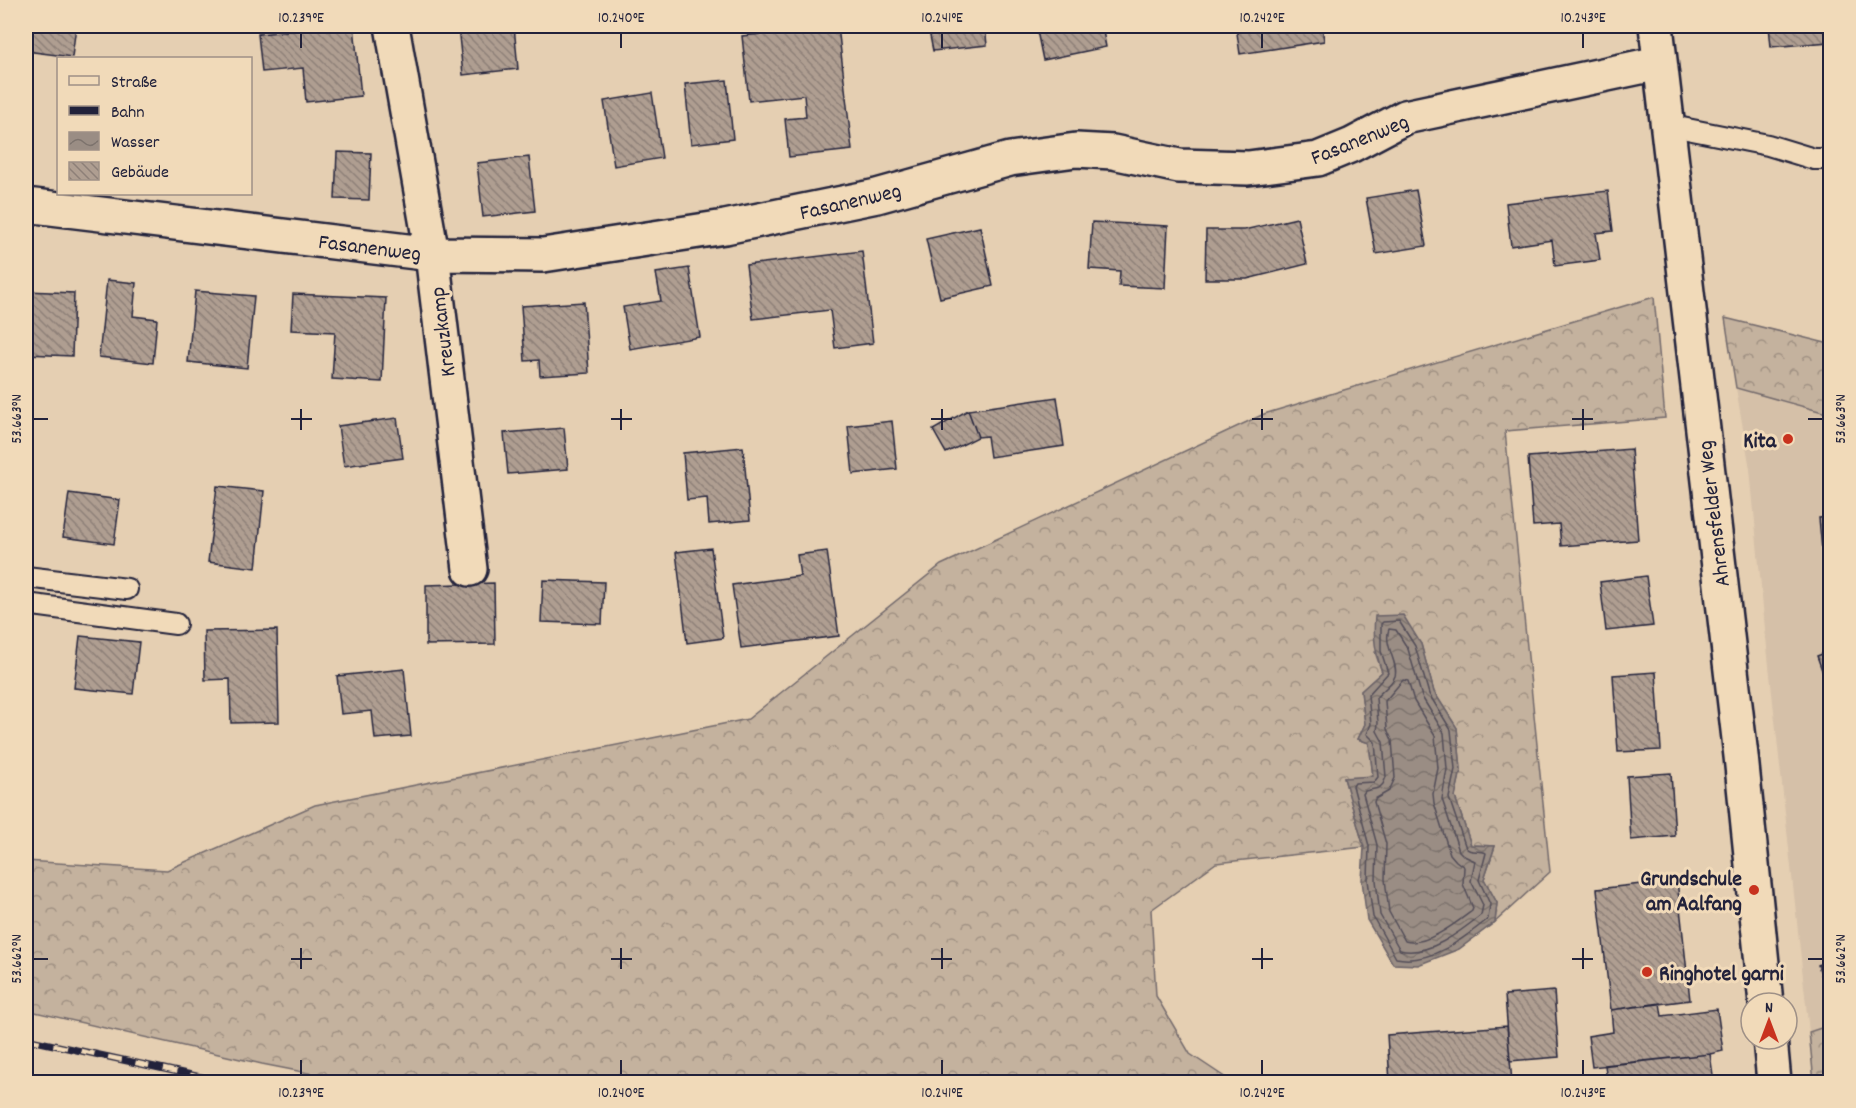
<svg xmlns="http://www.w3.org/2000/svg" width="1856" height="1108" viewBox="0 0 1856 1108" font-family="Dekko,sans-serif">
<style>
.built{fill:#d5c0a8}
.forest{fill:url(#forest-crowns);stroke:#736a6c;stroke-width:1.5}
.water{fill:url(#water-waves);stroke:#6a6267;stroke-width:1.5}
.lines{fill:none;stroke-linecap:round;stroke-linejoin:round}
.shore{stroke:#524d58;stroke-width:1.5}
.building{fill:url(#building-back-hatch);stroke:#22223b;stroke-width:1.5}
.lane-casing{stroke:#22223b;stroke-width:24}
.street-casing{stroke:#22223b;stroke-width:38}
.lane{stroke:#f1dab9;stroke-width:20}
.street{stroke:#f1dab9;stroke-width:33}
.rail-casing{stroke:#22223b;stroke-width:7}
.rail{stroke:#f1dab9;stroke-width:4.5;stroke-dasharray:14;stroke-linecap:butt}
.ticks{fill:none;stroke:#22223b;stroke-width:2}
.poi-dot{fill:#c8321e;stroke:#f1dab9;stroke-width:2}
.labels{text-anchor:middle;stroke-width:6;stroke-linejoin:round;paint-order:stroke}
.street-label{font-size:22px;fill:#22223b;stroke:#f1dab9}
.poi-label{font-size:22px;font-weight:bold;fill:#22223b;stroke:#f1dab9;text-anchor:end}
.neatline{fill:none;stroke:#22223b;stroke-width:2}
.ticks-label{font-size:15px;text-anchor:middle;fill:#22223b}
</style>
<defs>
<pattern id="forest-crowns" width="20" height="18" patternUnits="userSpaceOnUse" patternTransform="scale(1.5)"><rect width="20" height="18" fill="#c4b29e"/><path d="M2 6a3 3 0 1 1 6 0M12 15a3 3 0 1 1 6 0" fill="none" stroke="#9f9082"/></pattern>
<pattern id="water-waves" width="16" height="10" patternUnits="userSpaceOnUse" patternTransform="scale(1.5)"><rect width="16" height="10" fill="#9a8d84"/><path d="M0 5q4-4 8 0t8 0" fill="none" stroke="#7d736d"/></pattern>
<pattern id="building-back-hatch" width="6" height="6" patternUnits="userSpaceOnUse" patternTransform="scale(1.5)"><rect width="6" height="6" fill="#af9e91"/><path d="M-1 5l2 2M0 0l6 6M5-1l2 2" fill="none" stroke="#8e8078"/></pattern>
</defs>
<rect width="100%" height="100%" fill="#e5cfb2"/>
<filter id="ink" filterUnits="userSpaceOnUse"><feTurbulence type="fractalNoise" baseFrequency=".0167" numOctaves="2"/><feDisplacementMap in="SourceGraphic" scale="12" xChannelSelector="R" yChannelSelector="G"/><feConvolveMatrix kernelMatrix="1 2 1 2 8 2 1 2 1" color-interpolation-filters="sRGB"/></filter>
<g filter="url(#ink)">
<path class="built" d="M1736,388L1830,414V1025L1809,1032L1765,629L1750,469Z"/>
<path class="forest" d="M1654,297L1665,418L1505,431L1550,872L1495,922L1497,903L1484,879L1495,846L1471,845L1455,797L1461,770L1457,728L1434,692L1421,644L1375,652L1382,672L1361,691L1365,724L1358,739L1369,743L1373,777L1344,778L1364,847L1216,863L1151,910L1156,996L1190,1054L1232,1082H354L262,1064L26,1010V861L167,870L315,805L748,719L941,565L1264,414Z
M1725,318L1830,344V414L1736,388Z
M1830,1025V1082H1814L1809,1032Z"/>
<path class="water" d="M1403,615L1421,644L1434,692L1457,728L1461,770L1455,797L1471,845L1495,846L1484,879L1497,903L1495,922L1459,949L1418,965L1393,964L1367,920L1362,880L1364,847L1344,778L1373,776L1369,743L1358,739L1365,724L1361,691L1382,672C1375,651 1373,638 1375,616Z"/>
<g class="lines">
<path class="shore" d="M1399,621L1415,646L1429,694L1451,730L1455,769L1449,798L1466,848C1471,854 1480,849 1486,853L1479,880L1490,904L1488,919C1463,939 1430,965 1396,958L1373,917L1368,880L1369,846L1353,786L1355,783L1374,782L1378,777L1375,742L1367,734L1371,724L1368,695L1388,673L1381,651V624L1383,622Z
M1389,629L1396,630L1408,649L1422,697L1444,733L1447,769L1442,799L1459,851L1464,856L1475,861L1471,881L1483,905L1481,915C1460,932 1428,957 1400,950L1380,915L1376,880L1377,845L1363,794L1365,791L1379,788L1383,784L1386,777L1383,742L1377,731L1378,723L1376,698C1381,691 1392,685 1395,676C1399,663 1383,646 1389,629Z
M1403,680L1408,681L1414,701L1435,736L1438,768L1433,794L1434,803L1450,854L1456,861L1464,867L1463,884L1473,908L1472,911C1456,923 1426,947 1405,941L1389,912L1385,879L1386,844L1374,802L1375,799L1389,791L1395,778L1392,740L1387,729L1385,701Z"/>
</g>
<path class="building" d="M26,26H76L72,57L26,51Z
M344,26H354L361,96L306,102L303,68L262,72L258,34Z
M458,26H514L518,69L463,75Z
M838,26L852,150L789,157L785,119L806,117L804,95L749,101L742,36Z
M928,26H985L987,45L933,51Z
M1036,26H1102L1106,47L1043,60Z
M1236,26H1322L1324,41L1240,54Z
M1769,26H1828L1829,42L1771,47Z
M727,80L733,139L691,144L685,84Z
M652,93L662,158L614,166L604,101Z
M337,152L371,153L369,200L335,199Z
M529,157L535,211L483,217L477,163Z
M1416,190L1426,246L1376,254L1366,198Z
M1608,191L1613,231L1596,233L1600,260L1555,266L1552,240L1511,246L1506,203Z
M1297,218L1307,264L1247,279H1205L1206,230H1244Z
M1092,222L1168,226L1165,288L1119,286L1120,271L1089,269Z
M980,227L993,286L940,298L926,239Z
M862,251L873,343L835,348L830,310L753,319L746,265Z
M689,268L700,337L630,349L623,307L661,301L656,273Z
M107,280L136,283L133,316L157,319L153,363L99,357Z
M26,291L74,293L72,356L26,354Z
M195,291L254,296L247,368L188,362Z
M293,294L386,298L382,382L332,379L335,332L291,330Z
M584,302L589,373L540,376L539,360L525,361L521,306Z
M1057,397L1064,446L990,457L987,436L978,437L968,410Z
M968,410L978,437L946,453L933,430Z
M397,418L403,458L344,466L338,426Z
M892,421L897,469L853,474L848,426Z
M564,428L568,469L508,474L504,433Z
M743,447L750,520L709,524L707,498L687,500L683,453Z
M1631,449L1638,540L1561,546L1559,524L1533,526L1528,457Z
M217,486L264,491L256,568L208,562Z
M69,493L120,500L114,544L63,537Z
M1830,517V593H1826L1819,518Z
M711,548L723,638L687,643L676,552Z
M827,551L839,636L741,648L732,585L800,576L797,555Z
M1646,576L1653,626L1606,631L1600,582Z
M543,580L604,582L602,624L541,622Z
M494,583L495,644L426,645V585Z
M277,630L279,722L231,723L230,679L205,680L204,631Z
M80,636L139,642L133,694L74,688Z
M1830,651V682L1827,684L1817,656Z
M404,669L411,736L375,739L372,711L341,714L337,676Z
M1656,672L1661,750L1618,752L1613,675Z
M1671,773L1675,836L1631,840L1627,776Z
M1677,880L1690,1000L1611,1010L1597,889Z
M1830,960V1000L1818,965Z
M1554,991L1559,1057L1510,1061L1505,995Z
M1660,1003L1662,1016L1717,1009L1723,1051L1710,1054L1592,1067L1588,1036L1613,1032L1611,1010Z
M1507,1026L1512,1082H1390L1387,1035Z
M1710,1054L1714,1082H1607L1605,1065Z"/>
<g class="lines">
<defs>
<path id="lane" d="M1667,125L1768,145L1814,159H1830
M26,577L127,589
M26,604L176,624"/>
<path id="street" d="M392,26L432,254L470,569
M1656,26L1741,756L1766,1003
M26,205L432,254L543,255L725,227L877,196L1010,159L1076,150L1113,152L1179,166L1248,168L1318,159L1352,145L1405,117L1659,63
M1770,1039L1774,1082"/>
</defs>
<use href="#lane" class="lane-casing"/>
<use href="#street" class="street-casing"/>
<use href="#lane" class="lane"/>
<use href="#street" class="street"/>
<defs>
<path id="rail" d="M26,1039L224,1082"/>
</defs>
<use href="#rail" class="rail-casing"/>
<use href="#rail" class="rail"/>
</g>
</g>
<path class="ticks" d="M301,33V48M621,33V48M942,33V48M1262,33V48M1583,33V48M301,409V430M621,409V430M942,409V430M1262,409V430M1583,409V430M33,419H48M291,419H312M611,419H632M931,419H952M1252,419H1273M1572,419H1593M1808,419H1823M301,948V969M621,948V969M942,948V969M1262,948V969M1583,948V969M33,959H48M291,959H312M611,959H632M931,959H952M1252,959H1273M1572,959H1593M1808,959H1823M301,1060V1075M621,1060V1075M942,1060V1075M1262,1060V1075M1583,1060V1075"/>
<g class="poi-dot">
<circle cx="1788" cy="439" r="6"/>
<circle cx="1754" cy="890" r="6"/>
<circle cx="1647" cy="972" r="6"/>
</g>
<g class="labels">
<g class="street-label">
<text transform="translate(1359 138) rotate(-22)" y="8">Fasanenweg</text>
<text transform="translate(850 200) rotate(-13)" y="8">Fasanenweg</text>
<text transform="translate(370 246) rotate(7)" y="8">Fasanenweg</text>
<text transform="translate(441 332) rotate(-97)" y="8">Kreuzkamp</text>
<text transform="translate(1712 514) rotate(-97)" y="8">Ahrensfelder Weg</text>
</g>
<g class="poi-label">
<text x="1776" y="447">Kita</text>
<text x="1742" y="885">Grundschule<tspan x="1742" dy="25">am Aalfang</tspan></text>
<text x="1659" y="980" text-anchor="start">Ringhotel garni</text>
</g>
</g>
<rect width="1856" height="1108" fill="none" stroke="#f1dab9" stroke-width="66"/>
<rect x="57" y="57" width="195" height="138" fill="#f1dab9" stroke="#9e9087" stroke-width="1.5"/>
<rect x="69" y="76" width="30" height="9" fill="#f1dab9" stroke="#9e9087" stroke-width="1.5"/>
<text x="111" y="87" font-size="18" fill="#22223b">Straße</text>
<rect x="69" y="106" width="30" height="9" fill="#22223b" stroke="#9e9087" stroke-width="1.5"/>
<text x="111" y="117" font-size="18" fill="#22223b">Bahn</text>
<rect x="69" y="132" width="30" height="18" fill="url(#water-waves)" stroke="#9e9087" stroke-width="1.5"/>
<text x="111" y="147" font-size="18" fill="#22223b">Wasser</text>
<rect x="69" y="162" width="30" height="18" fill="url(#building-back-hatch)" stroke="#9e9087" stroke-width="1.5"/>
<text x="111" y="177" font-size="18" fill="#22223b">Gebäude</text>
<g transform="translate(1769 1021)"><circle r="28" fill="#f1dab9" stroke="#9e9087" stroke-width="1.5"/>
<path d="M0-4.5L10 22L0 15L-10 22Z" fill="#c8321e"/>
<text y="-9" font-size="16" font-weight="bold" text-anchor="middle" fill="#22223b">N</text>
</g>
<rect x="33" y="33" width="1790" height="1042" class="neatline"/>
<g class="ticks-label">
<text x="301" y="22">10.239°E</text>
<text x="621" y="22">10.240°E</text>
<text x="942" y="22">10.241°E</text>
<text x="1262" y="22">10.242°E</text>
<text x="1583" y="22">10.243°E</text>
<text transform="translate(16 419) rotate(-90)" y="5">53.663°N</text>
<text transform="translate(1840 419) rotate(-90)" y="5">53.663°N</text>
<text transform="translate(16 959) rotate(-90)" y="5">53.662°N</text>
<text transform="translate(1840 959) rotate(-90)" y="5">53.662°N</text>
<text x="301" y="1097">10.239°E</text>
<text x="621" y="1097">10.240°E</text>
<text x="942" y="1097">10.241°E</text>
<text x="1262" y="1097">10.242°E</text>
<text x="1583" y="1097">10.243°E</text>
</g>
</svg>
